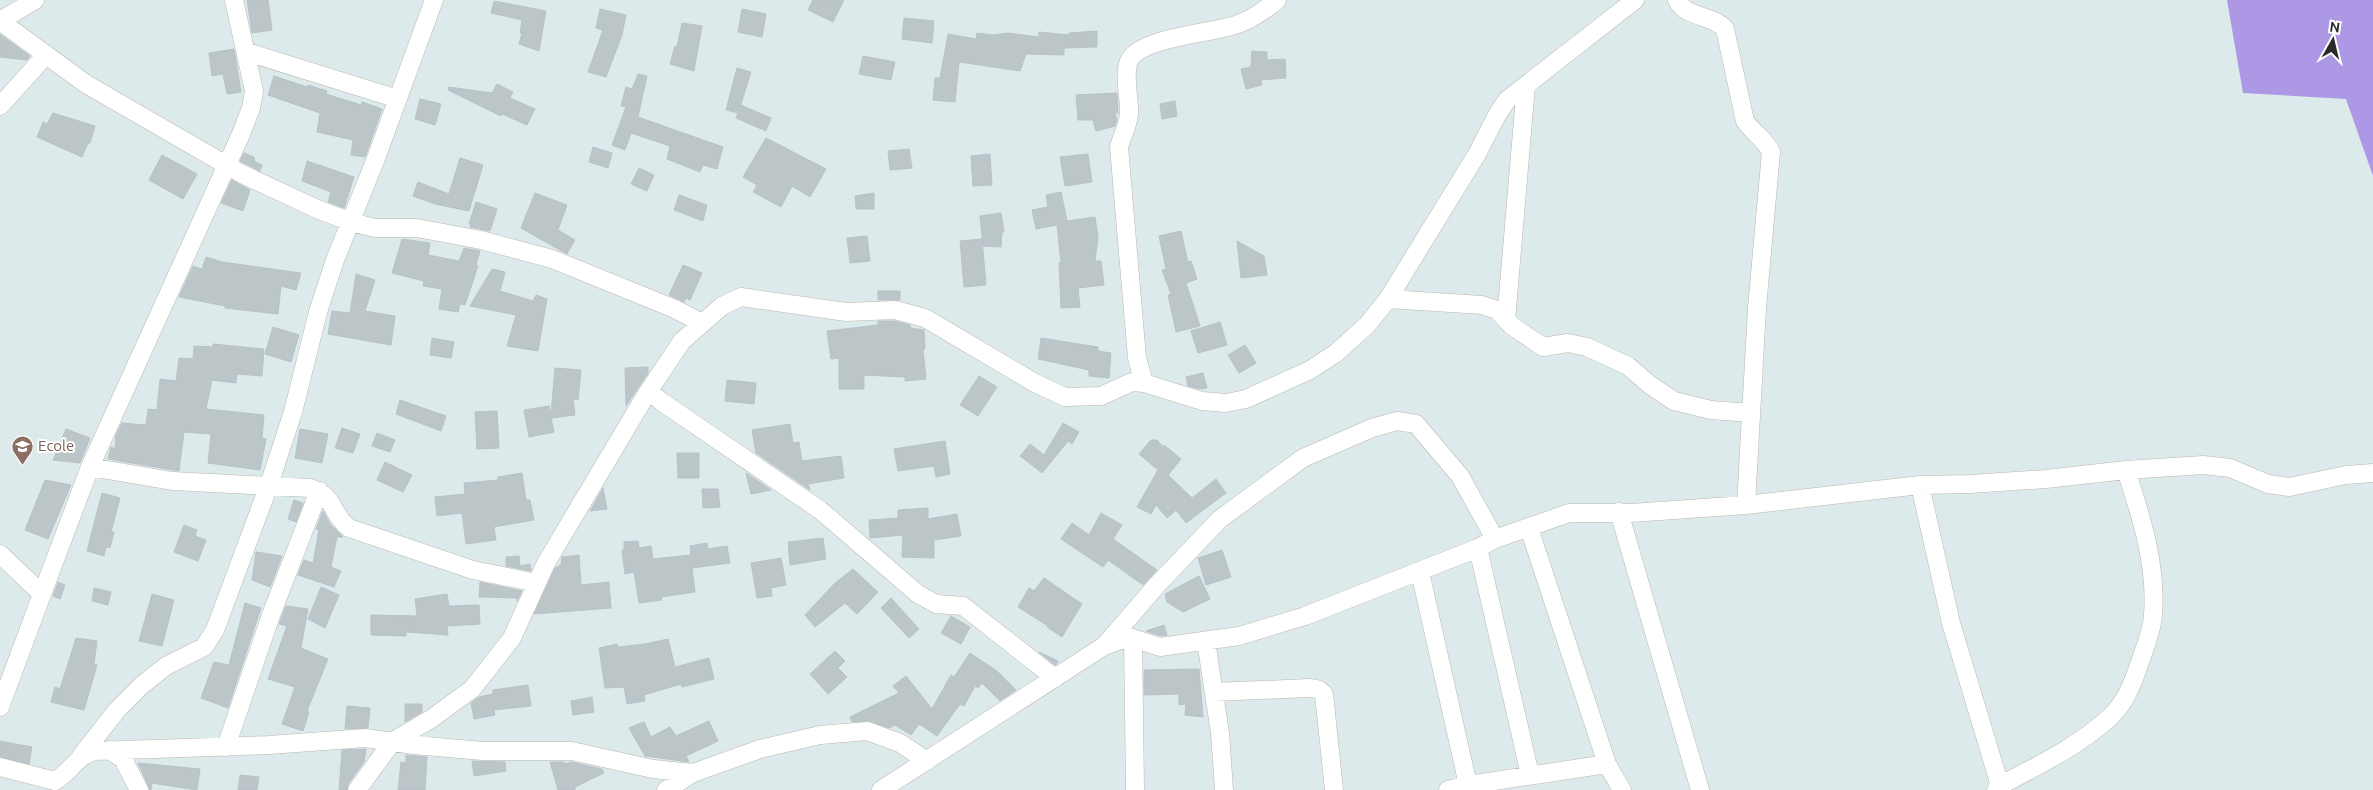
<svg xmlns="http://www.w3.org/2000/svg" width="2373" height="790" viewBox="0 0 2373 790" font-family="Ubuntu,sans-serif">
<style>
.green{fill:#ac98e4}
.building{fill:#bcc5c8;stroke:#b6c3c8}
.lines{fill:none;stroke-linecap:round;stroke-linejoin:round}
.minor-casing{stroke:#beb6b0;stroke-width:19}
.minor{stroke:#fff;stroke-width:18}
.labels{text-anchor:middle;stroke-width:4;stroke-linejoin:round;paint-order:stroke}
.education-label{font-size:15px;fill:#785e54;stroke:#fff;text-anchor:start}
</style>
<rect width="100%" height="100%" fill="#dceaec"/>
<path class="green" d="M2227,0H2373V176L2346,99L2243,93Z"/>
<path class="building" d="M247,0H268L272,30L252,33Z
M813,0H844L833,22L808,10Z
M494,1L546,11L539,51L519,44L522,33H520L522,20L491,13Z
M600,9L626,15L622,35L606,77L588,72L603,30L596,28Z
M742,9L766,14L762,37L738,32Z
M904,18L934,21L932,43L902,39Z
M682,23L702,26L694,71L670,64L675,46L677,47Z
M1097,31V47L1064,48V55L1026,54L1020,71L959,62L955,102L933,100L935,78H940L948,34L976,39L977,33L993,35L1008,33L1039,37V32L1069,35V33Z
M0,34L30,56L27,60L0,57Z
M234,49L241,92L227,94L223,74L212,76L209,53Z
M1252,51L1267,52V60L1285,59L1286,78L1261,80L1262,85L1246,89L1241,69L1251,67Z
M863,56L895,62L891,80L859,74Z
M737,68L751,72L740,107L741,105L771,118L766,131L736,118L738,113L726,110Z
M638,74L647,76L638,117L723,147L717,169L703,165L700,172L667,159L670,146L631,133L625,150L612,145L626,107L621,106L626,87L632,89Z
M274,76L307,87L308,85L327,91L326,94L361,105L362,102L382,109L365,157L351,155L353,140L317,132L320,113L268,95Z
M497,84L513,92L510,98L535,109L527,125L502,114L501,116L448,90L449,87L492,93Z
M1117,93L1118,113H1115L1117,120L1115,126L1096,131L1093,120H1078L1076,95Z
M420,99L441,104L435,125L415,119Z
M1175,101L1177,116L1162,119L1160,104Z
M53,113L95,126L90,143H88L82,157L37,137L43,122L47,124Z
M766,138L826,169L810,197L792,186L781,207L753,192L757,185L743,177Z
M593,147L612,153L608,168L589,162Z
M909,149L912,168L890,170L888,151Z
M244,153L254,157L255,162L262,165L260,171L240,161Z
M990,154L992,185L973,186L971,156Z
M1088,154L1092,182L1065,186L1060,157Z
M162,155L197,174L183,199L149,180Z
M460,158L483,165L469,211L435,204L413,196L418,182L449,194Z
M307,161L354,177L344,208L328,202L331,192L302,181Z
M639,168L654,175L647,191L631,184Z
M232,180L250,190L243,211L221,203Z
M1061,192L1067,221L1095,217L1098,237L1095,261H1101L1104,285L1078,288L1080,307L1061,308L1059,263H1061L1057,225L1036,229L1032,210L1048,207L1046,195Z
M535,193L567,205L558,230L575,240L567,254L521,228Z
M874,193V209H856L855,196Z
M679,195L707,205L703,221L674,210Z
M476,202L497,209L490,231L470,227L471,224H469Z
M1001,213L1004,232H1002L1001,247L983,246L980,216Z
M1181,231L1188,262L1191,261L1197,279L1186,283L1200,326L1176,332L1168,295L1171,294L1162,270L1166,269L1159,236Z
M867,236L870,261L850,263L847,238Z
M402,239L430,243L428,255L459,261L464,248L480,251L476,265L478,266L465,305L460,304L458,312L439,309L442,289L423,286L424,281L392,273Z
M982,239L986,285L964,287L960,241Z
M1237,241L1264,256L1267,275L1241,278Z
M206,257L222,262L301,273L296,290L281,286L278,314L225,308V306L179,297L193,266L202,269Z
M683,265L702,273L690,300L686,298L684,302L669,295Z
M492,269L505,272L500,291L533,301L536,295L547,299L538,351L507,346L516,315L470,306Z
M356,274L375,280L365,311L395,316L391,345L328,334L332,311L350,313Z
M878,291H900V300H878Z
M878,321H894L910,325L911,328L924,330L925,349H923L926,379L905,381V377L864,375V389H839V358L831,359L827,331L878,325Z
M1220,322L1227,345L1198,353L1191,331Z
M273,327L299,335L291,362L265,354Z
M432,338L454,342L451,358L430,355Z
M1041,338L1098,347V351L1111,353L1109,378L1089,376V370L1038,359Z
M213,344L264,349L262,376L237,374L236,383L212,380L206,409L264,415L262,438L266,439L260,470L208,463L211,434L184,432L179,471L108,459L111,447L115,449L116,435L122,423L146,425L148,409L157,410L160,379L176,381L179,358L193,359L194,346L213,347Z
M1245,345L1256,363L1239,373L1228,355Z
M648,367V373L626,406L625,368Z
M555,368L581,370L578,400L573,399L575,415L551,418L554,432L529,437L524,410L549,406L551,415Z
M1203,373L1207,388L1200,389L1188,386L1186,377Z
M979,376L997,387L978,416L960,405Z
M727,380L756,383L754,404L725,401Z
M400,400L446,416L441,431L396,414Z
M497,411L499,448L477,449L475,412Z
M1063,423L1079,432L1072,444L1068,441L1042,473L1020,456L1030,444L1044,455Z
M790,424L793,443L799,442L802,461L841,456L844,478L808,484L810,490L756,453L752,430Z
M342,428L360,434L353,453L335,448Z
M66,429L90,438L80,463L53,460Z
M300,429L328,434L322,463L295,458Z
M377,433L395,440L390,452L372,446Z
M1151,440H1157L1163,447L1164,445L1181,459L1168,475L1192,498L1216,479L1226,493L1186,523L1176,510L1167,518L1156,505L1151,514L1137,507L1158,470L1139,454Z
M945,441L950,474L936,477L934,466L898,471L894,449Z
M677,453H699V478H678Z
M385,462L412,475L403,492L377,480Z
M522,473L526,500H530L534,520L494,527L496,540L466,544L462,513L437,516L435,497L465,494L464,483L498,480V477Z
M746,473L771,490L751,494Z
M45,480L71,485L48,539L25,530Z
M603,488L607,509L590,511Z
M702,489H718L720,507L703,508Z
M102,493L120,498L111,532H114L110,548L106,547L104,556L87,551Z
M294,500L303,503L296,522L288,519Z
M928,508V519L957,514L961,536L934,540V558L902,557L903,535L870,538L869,520L898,518V510Z
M323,511L330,524L343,537H337L331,567L341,571L334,587L298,575L304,560L313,563L319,530L316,529Z
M1101,513L1122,525L1113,539L1157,570L1143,585L1108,560L1103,567L1061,539L1072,523L1089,535Z
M184,525L197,530L195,536L206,540L198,561L174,552Z
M823,538L826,559L790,565L788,542Z
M638,541L639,548L651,546L653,559L691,555L690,546L707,543L708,549L727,546L730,563L692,568L695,592L661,597L662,600L639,603L634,572L625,574L622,550H624V542Z
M1222,550L1231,577L1206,585L1198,558Z
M256,552L282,556L270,587L252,580Z
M579,555L581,585L609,582L611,608L534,614L555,568L561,565L562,557Z
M519,556L520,566L530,564L531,571L506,566V557Z
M781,558L786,585L771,588L772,596L757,598L751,563Z
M853,569L878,592L857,614L845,603L815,627L805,615L834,584Z
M1199,576L1210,599L1183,612L1167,602L1165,594Z
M1044,578L1082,604L1062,637L1047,627L1048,626L1018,607L1029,588L1034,591Z
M58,582L65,585L60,599L53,596Z
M480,582L522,591L517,601V598L479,597Z
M321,587L339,595L325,628L308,619Z
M94,588L111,592L108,605L92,601Z
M152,594L174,600L162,646L139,641Z
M447,594L449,606L479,605L480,624L447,626L448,635L406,632V636L371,635V615L417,616L415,599Z
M891,598L919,629L909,638L881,608Z
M245,603L261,608L228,708L201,698L214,662L229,665Z
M286,606L308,609L301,648L328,659L307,711L309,712L303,731L282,724L295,687L268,679L287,626L279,624Z
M951,616L970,627L961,644L941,633Z
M1164,625L1167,635L1161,636L1146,631Z
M76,638L97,641L94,664L97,665L84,710L51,702L55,687L60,689Z
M668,639L675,667L709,658L714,679L682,687L681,684L644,695L645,701L627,704L624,687L605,688L599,648L617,644L618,647L645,644Z
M835,651L845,661L838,668L847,677L828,694L810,674Z
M1039,652L1058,661L1056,665H1055Z
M970,653L997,671L1016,690L1000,701L982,683L978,688L975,686L964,706L960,704L937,736L919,724L911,735L895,725L889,728L870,721L852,722L850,717L899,693L893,686L906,676L932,709L951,675L954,677Z
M1199,669L1203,717L1185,715L1186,704L1179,705V694L1144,695V670Z
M528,685L531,706L494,710L495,715L474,719L471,703L479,697L493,694V690Z
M592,697L594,712L573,715L571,701Z
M405,704H422V712L405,722Z
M347,706L370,708L368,728L345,729Z
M709,721L718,741L686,756L689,762L645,756L629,728L644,722L651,737L670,727L676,736Z
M0,741L32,747L29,764L0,757Z
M366,749L364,762L348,784L347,790H339L342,750Z
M406,755L427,757L425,790H398L401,762L406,763Z
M472,761L505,762L506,771L474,776Z
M550,762H564L565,764L571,762L602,769L604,773L575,787V790H558Z
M138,763L200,769L197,790L152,783L151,790H150Z
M240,775L259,777L257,790H238Z"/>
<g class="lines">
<defs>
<path id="minor" d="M1677,0C1687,19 1712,14 1725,29L1745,121C1754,134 1765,139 1771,152L1757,308L1746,505
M0,21L86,84L242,174L317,209L351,222L375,228H417L481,240L552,259L675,309L702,323
M0,21L35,0
M247,52L398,99
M0,106L46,55
M1388,299L1482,305L1497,310L1512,326L1543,347L1568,343L1587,347L1628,366L1650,385L1674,401L1711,410L1751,413
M1506,320L1526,85
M1144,383L1137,358L1119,147C1122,136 1128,126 1129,114C1130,98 1123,76 1129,61C1139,37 1216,33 1238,24C1253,19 1265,10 1277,0
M649,391L662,402L820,510L918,594L936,604L963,606L1055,678
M90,467L241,134L251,108L254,91L234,0
M1920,485L1951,623L1998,779L1999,786L1996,790
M1619,512L1700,790
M1529,528L1607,764L1622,790
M1478,548L1530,775
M0,554L42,594L0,707
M1420,572L1468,785
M42,594L90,467L172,481L310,488C337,497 330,514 349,528L473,570L537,583
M1133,638L1135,790
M1206,641L1220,733L1224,790
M1106,644L1157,585L1220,519L1303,458L1372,428L1397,421L1416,424L1460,476L1495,539
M1214,692L1309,688C1316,688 1319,689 1324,694L1334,790
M226,747L271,615L319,491
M109,750L123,759L139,790
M81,756L117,710L142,685L166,666L204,647L215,630L269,485L293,412L318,312L335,260L375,161L434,0
M0,767L55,781C70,772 77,756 94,751L269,745L365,738L414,745L483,751H572L653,769L693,773L760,749L820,735L867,731L900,743L927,761
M1999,786C2037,766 2077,747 2109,718C2125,704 2133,683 2140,662C2145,647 2152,631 2153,615C2157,565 2141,516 2126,470
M357,790L393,741L431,719L472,689L512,638L546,563L646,395L682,341L722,306L741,297L846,312L895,310L925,318L1035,383L1065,397L1101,396L1132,382L1144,383L1202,401L1226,403L1246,399L1310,370L1336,353L1367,325L1388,299L1477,154L1497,115L1507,100L1635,0
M666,790L693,773
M881,790L1104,646L1129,637L1160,647L1239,636L1305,616L1478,548L1495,539L1569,513H1631L1746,505L1920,485L1970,484L2046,479L2126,470L2203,465L2230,468L2268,484L2289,487L2346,475L2373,473
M1448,790L1468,785L1607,764"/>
</defs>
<use href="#minor" class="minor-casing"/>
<use href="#minor" class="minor"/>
</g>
<defs>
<symbol id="school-pin" viewBox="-11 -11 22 30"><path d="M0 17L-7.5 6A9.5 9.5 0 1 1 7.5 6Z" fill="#8d6e63" stroke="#fff"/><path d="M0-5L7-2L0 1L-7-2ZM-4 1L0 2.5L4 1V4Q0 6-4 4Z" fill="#fff"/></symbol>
</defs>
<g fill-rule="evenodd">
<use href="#school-pin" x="10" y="434" width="25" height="34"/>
</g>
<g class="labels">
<g class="education-label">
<text x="38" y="451">Ecole</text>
</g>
</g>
<g transform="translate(2333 40) rotate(8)" stroke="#ffffff" stroke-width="4" paint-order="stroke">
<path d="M0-4L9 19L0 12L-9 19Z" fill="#2a2a2a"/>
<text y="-8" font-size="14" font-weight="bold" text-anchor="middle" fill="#2a2a2a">N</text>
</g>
</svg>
